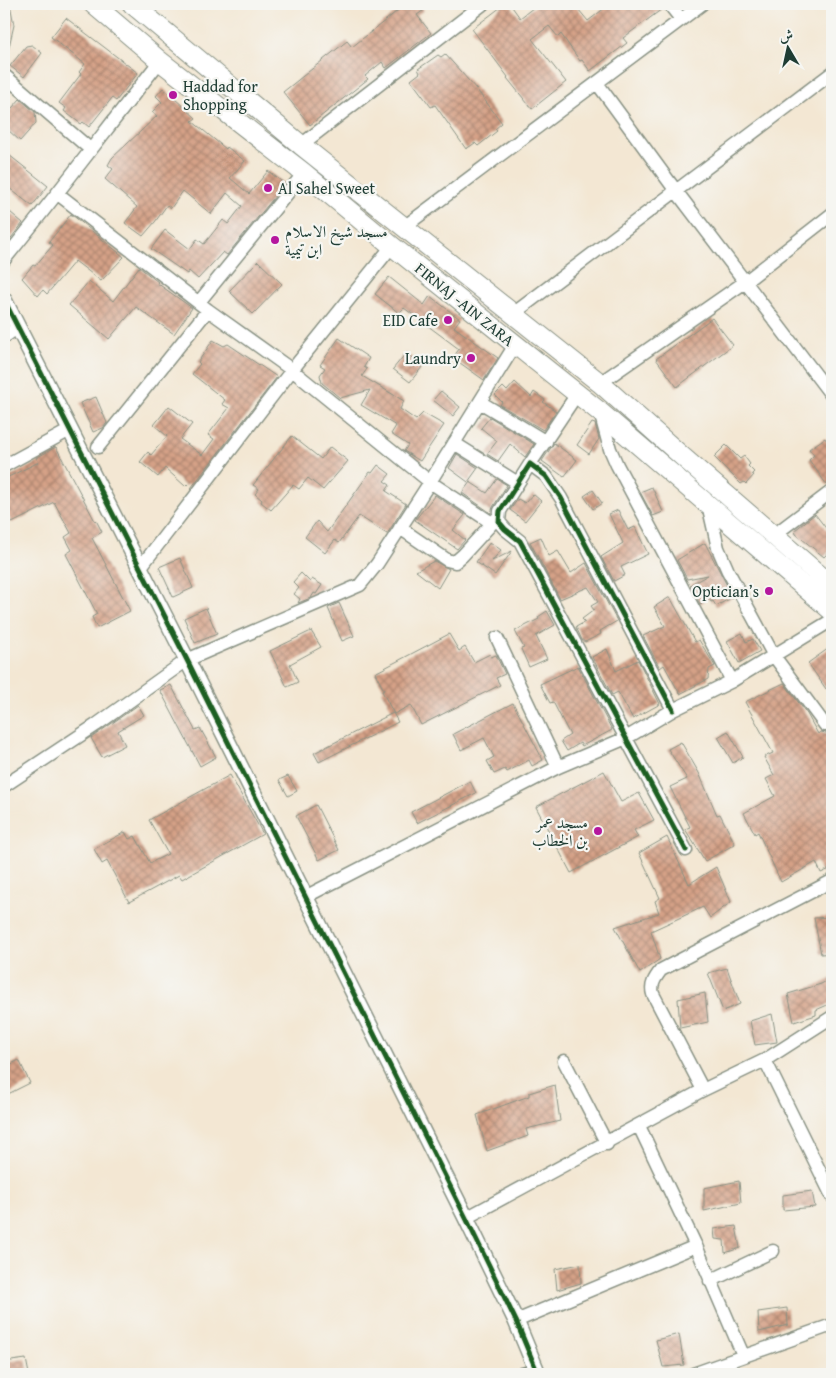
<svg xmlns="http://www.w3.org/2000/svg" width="836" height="1378" viewBox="0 0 836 1378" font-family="'Gentium Book Plus',Amiri,serif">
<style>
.building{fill:url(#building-cross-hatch)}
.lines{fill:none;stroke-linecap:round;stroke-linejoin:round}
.minor-casing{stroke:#899284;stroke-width:15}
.tertiary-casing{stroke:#899284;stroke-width:18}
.primary-casing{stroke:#899284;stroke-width:21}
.minor{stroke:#fff;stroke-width:12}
.tertiary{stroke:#fff;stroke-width:15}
.primary{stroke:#fff;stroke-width:19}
.cycleway-casing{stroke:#f6f6f2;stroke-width:8}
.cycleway{stroke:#1b5e20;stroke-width:5}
.poi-dot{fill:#b5179e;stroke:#f6f6f2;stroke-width:2}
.labels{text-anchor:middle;stroke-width:4.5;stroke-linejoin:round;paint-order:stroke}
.poi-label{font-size:16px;fill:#1f3d34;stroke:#f6f6f2;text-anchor:end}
.street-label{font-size:16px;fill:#1f3d34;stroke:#f6f6f2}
</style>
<defs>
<pattern id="building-cross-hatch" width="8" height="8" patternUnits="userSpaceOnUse" patternTransform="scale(1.25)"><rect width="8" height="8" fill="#d5a187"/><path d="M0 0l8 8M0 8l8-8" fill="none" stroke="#ac846f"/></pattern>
</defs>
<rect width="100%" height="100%" fill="#f6f6f2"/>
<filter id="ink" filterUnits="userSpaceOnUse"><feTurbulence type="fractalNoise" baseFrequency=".02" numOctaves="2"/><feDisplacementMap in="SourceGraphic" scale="10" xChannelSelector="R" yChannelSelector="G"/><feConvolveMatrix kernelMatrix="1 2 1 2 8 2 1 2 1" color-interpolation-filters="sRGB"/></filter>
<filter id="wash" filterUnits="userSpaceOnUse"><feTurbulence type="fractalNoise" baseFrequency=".0096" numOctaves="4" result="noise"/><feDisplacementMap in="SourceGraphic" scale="20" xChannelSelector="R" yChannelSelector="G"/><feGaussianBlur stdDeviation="1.12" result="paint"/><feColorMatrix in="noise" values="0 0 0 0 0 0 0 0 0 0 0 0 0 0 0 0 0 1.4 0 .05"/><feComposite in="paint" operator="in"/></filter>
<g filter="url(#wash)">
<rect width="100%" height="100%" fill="#f3e7d3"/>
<g id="blocks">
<path class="building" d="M4,4H10L14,25L8,51L4,50Z
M406,4H419L424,10L417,15L431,33L386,68L382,62L365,76L368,79L310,125L283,92L347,41L352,47Z
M505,4H510L520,18L538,4H574L588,21L610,4H661L662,9L623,38L627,43L590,71L582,60L580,61L561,34L558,37L549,26L532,39L566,82L532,109L507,78L508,77L472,29Z
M66,18L138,73L116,101L112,98L89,127L83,122L81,124L64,111L66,108L59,103L81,74L79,72L85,64L51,37Z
M32,45L42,53L24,77L10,66L26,46Z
M445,54L477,90L502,123L495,129L497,131L478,146L475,143L466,149L435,105L431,107L411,80L420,73L418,69L438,55L441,57Z
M163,88L196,118L192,121L226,149L227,147L245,161L230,178L249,194L268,171L285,184L227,255L223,252L198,279L189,271L187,274L151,249L165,230L190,249L197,239L204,244L223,220L228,224L242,206L227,193L211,214L183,191L171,208L167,205L155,222L143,236L125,223L137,207L105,179L113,169L108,165L112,158L157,116L152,112L162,102L156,96Z
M20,99L35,112L36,123L20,141L7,129L5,116Z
M4,151L48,186L32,206L4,184Z
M4,207L23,223L4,247Z
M71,214L124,257L101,281L75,261L47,294L43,290L38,296L22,278L33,265L35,266L53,245L49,242Z
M258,261L282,284L253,314L229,291Z
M139,267L158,282L157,283L192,308L174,334L136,307L109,339L69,305L89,281L113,301Z
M389,277L424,305L430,296L460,319L454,327L498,358L484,380L453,358L459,349L404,308L399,313L375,294Z
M712,318L733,345L677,387L656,359Z
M339,338L369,358L364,367L367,369L362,376L404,401L400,409L416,420L423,413L444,425L420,461L404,451L408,445L391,434L396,426L361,405L370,390L340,398L322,383L320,375L325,368L320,365Z
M213,340L224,346L228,344L277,377L191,488L187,484L185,486L165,468L158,477L140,462L148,452L151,455L167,436L154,425L169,406L192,424L180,439L202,455L214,439L208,435L229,408L222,404L225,400L192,374L200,364L198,362Z
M406,353L423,366L410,382L393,369Z
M515,382L531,397L534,392L545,400L543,402L556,411L543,430L500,405L502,402L495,395L503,387L507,391Z
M441,391L460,407L453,416L433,400Z
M96,397L107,423L103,428L93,432L80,403Z
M490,417L534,444L525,457L510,444L498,461L487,454L497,441L481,428Z
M592,423L595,424L599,439L589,454L577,445Z
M292,436L321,459L330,447L348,461L323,490L308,478L299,489L293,485L271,510L261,502L262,500L255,494L259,489L253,485Z
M825,438L832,449V483L827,485L809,460L814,455L809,449Z
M554,443L577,460L564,477L542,461Z
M726,445L740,459L744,456L750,464L748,466L754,472L752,474L754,475L746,484L744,482L741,484L714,457Z
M56,447L95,521L96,520L102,532L92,538L130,611L97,628L92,617L97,614L66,554L72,550L65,537L71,533L54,502L12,523L4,507V479L39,462L36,458Z
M457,454L478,468L468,482L449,468Z
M378,465L390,474L384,481L390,485L386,491L406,504L387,534L359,516L339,543L335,540L325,553L305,537L317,521L327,532L370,472L372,473Z
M497,479L507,485L493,507L491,513L462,493L470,482L487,493Z
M652,487L663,512L653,516L640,492Z
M593,490L602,503L593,509L584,496Z
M533,494L541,501L525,521L510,510L518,499L525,503Z
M435,495L465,515L453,530L465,540L457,549L415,520Z
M618,510L628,530L635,527L648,554L621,567L625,575L614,581L601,557L623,543L609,514Z
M815,514L832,536V549L824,557L796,534L795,530Z
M541,537L549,556L558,551L571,573L586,563L617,621L600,631L601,634L585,642L582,640L576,627L585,622L582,619L594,610L591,606L598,602L588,587L560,599L530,542Z
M490,542L501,550L492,561L512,551L495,575L476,562Z
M705,543L733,597L716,606L713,601L711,602L709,598L700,604L690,585L708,575L687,579L677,560Z
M180,558L193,588L173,597L159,567Z
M434,561L449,569L438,588L416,571Z
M301,573L310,582L312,579L322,585L316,594L314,593L311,598L298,603L300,599L294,594L299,588L293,582Z
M670,597L695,642L699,640L715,666L709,669L708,679L680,694L664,665L660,668L643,636L665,626L654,607Z
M339,603L354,636L342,641L328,608Z
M206,608L217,634L195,643L184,618Z
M547,611L555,625L536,636L547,659L529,667L521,649L524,648L515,631L539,619L538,617Z
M311,631L321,647L290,664L298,682L287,687L270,651Z
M742,633L746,642L753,639L760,651L739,663L727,641Z
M449,634L459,651L465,647L474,662L490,654L491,657L496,655L505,674L496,678L500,685L421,725L411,705L394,714L382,691L384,690L375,673Z
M832,646V685L826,689L808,663Z
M607,649L616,671L638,660L660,704L633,719L618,692L612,695L592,657Z
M578,666L612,730L582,746L580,743L567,751L561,741L570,735L553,702L550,703L540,684Z
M784,683L807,714L818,734L821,732L826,733L832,729V868L821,873L816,862L781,882L758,832L755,834L744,813L775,796L766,779L774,775L764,757L773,753L745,702Z
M171,685L195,730L200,728L216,757L200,766L160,690Z
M513,703L543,760L532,766L529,760L507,772L505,769L494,774L487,761L494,757L484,738L461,750L453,734Z
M138,705L144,715L118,731L125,745L102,757L91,738Z
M393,713L398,722L319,762L314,753Z
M728,731L743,757L733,763L718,737Z
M681,742L699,773L717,815L720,814L735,844L705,861L685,829L690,827L670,787L687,779L668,749Z
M604,771L621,802L639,793L654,820L634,830L638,837L571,873L536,807Z
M230,775L263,834L182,879L179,875L129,902L107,861L102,864L94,849L125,832L129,839L135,836L150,863L168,854L149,820Z
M288,776L297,791L288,796L279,780Z
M470,781L476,793L417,823L411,812Z
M316,805L339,850L319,860L296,816Z
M667,837L689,884L716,867L731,902L710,918L703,907L651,931L660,959L640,973L615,927L659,913L655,901L660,898L639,853Z
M832,917V953L821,954L814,918Z
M727,968L740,1004L723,1011L708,973Z
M832,978V1003L816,1010V1015L794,1022L788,994L821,984Z
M705,993L708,1022L680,1028L678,999Z
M772,1014L777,1042L755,1045L750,1021Z
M19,1060L30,1083L4,1096V1068Z
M555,1085L560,1121L526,1129L528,1136L487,1151L477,1115L529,1096V1093Z
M739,1181L741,1203L704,1211V1188Z
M812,1191L815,1207L783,1210V1195Z
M736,1226L740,1248L725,1253L724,1240L715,1239L714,1229Z
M580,1264L581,1283L557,1290L555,1269Z
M787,1308L788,1325L759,1332L758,1312Z
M679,1334L684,1365L663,1367L656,1340Z
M26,1359L29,1374H4V1362Z"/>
</g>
</g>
<g filter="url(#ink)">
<use href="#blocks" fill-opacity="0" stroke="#899284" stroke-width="1"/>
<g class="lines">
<defs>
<path id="minor" d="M669,4L681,19
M4,75L90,149
M597,83L676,191L832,396
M301,145L483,4
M58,194L208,310L292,370L430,482L492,523
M404,227L702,4
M4,260C57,195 108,127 160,61
M199,302L304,173
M513,314L832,73
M4,337L18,327
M600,383L745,282L832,214
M480,402L546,442
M600,412L610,449L617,465L732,681
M454,443L518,483
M98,447L208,310
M530,464L577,394
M4,466L70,430
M708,504L718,548L728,571L774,656L825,725
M400,528L447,560L455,562L463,555L496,519
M774,535L832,491
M140,568L292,370L392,246
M497,638L558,767
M673,710L561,498L546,476L530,464L500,511L499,522L505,529L520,541L686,850
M4,786L96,725L187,660L360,585L377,564L430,482L515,345
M305,897L558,767L626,738L673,710L732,681L832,620
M765,1060L832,1196
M564,1061L607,1144
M703,1090L653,994C650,985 655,978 661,970L832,881
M639,1126L696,1246L743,1355
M466,1218L703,1090L765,1060L832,1017
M710,1281L773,1251
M516,1321L696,1246
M522,1374L537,1370
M693,1374L832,1325"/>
<path id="tertiary" d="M4,300L187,660L466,1218L516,1321L538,1374"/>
<path id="primary" d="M93,4L160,61L304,173L392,246L600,412L832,611
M132,4L301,145L600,383L684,458L832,586"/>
</defs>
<use href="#minor" class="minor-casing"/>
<use href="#tertiary" class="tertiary-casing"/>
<use href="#primary" class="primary-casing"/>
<use href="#minor" class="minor"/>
<use href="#tertiary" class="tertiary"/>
<use href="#primary" class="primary"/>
<defs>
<path id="cycleway" d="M4,300L187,660L466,1218L516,1321L538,1374
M673,710L561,498L546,476L530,464L500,511L499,522L505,529L520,541L686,850"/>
</defs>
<use href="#cycleway" class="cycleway-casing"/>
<use href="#cycleway" class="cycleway"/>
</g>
</g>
<g class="poi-dot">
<circle cx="173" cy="95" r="5"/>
<circle cx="268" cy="188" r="5"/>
<circle cx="275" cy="240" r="5"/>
<circle cx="448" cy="320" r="5"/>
<circle cx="471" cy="358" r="5"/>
<circle cx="769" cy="591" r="5"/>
<circle cx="598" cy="831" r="5"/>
</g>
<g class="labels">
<g class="poi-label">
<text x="183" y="92" text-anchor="start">Haddad for<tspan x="183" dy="18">Shopping</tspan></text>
<text x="278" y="194" text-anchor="start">Al Sahel Sweet</text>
<text x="285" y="237" text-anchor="start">مسجد شيخ الاسلام<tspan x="285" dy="18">ابن تيمية</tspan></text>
<text x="438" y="326">EID Cafe</text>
<text x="461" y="364">Laundry</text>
<text x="759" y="597">Optician’s</text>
<text x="588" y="828">مسجد عمر<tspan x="588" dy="18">بن الخطاب</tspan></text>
</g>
<g class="street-label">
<text transform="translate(465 304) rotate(39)" y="6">FIRNAJ -AIN ZARA</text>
</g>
</g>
<rect width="836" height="1378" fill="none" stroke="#f6f6f2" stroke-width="20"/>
<g transform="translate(788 48) rotate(351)" stroke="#f6f6f2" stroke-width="4" paint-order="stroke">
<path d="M0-4L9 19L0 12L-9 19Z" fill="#1f3d34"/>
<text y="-8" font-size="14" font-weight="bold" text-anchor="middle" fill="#1f3d34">ش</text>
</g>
</svg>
